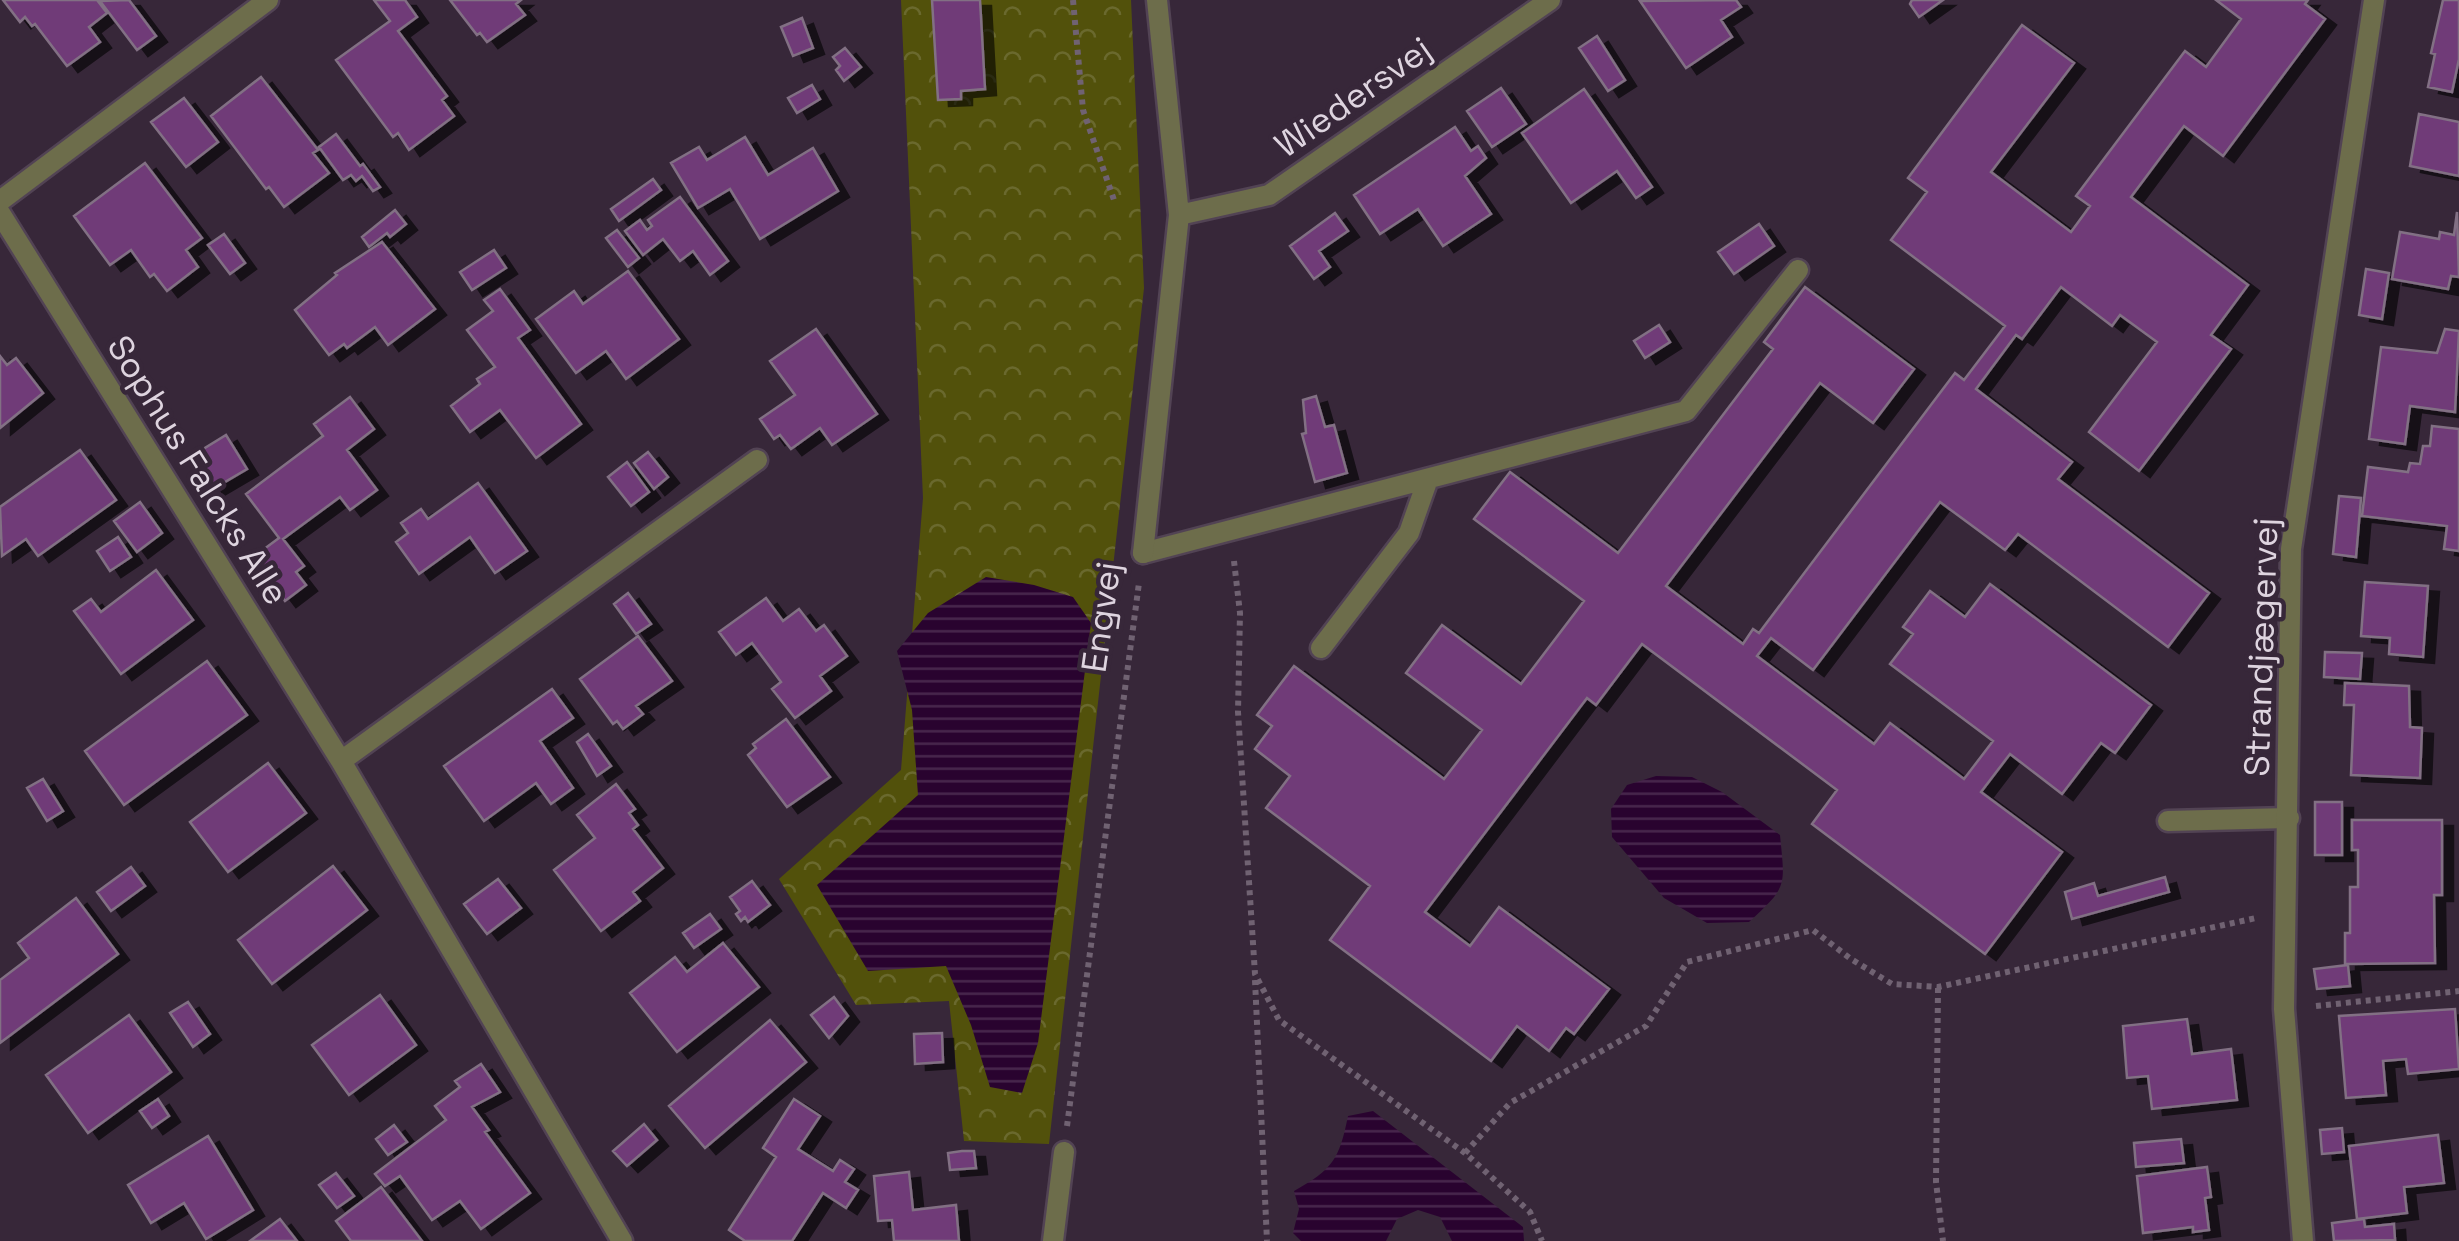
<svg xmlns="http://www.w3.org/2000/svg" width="2459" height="1241" viewBox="0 0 2459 1241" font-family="'Space Grotesk',sans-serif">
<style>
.park{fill:url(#park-crowns)}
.water{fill:url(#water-rules)}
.building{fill:#6f3b78;stroke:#827084;stroke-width:2.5;filter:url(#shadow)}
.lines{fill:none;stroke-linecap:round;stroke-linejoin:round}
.service-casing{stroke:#524354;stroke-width:25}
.minor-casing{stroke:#524354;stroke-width:25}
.path{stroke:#706272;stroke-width:6;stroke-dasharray:5 5;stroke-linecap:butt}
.service{stroke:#6d6d4b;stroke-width:20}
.minor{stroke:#6d6d4b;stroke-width:20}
.labels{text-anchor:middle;stroke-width:9;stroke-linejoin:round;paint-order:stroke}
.street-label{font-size:35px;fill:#ded4df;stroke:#372739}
</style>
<defs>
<pattern id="park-crowns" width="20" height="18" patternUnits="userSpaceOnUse" patternTransform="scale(2.5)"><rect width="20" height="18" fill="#52510b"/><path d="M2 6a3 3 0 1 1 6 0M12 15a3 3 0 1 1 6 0" fill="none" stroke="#6a692e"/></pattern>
<pattern id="water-rules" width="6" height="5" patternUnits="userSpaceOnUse" patternTransform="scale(2.5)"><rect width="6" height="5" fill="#29032f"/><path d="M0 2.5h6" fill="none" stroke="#48274d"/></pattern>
<filter id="shadow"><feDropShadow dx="11" dy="6" stdDeviation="0" flood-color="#0009"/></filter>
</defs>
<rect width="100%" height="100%" fill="#372739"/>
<path class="park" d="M901,0H1131L1144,288L1049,1144L964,1141L949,1001L856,1005L779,879L901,770L923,498Z"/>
<path class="water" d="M986,577L1034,585L1073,597L1091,623L1038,1043L1022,1093L990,1087L971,1025L946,966L868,971L817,885L918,795L912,710L897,651L928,613Z
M1656,776L1692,777L1722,792L1780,835C1785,887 1788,886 1749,922L1707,923L1664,898L1612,837L1611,809L1627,785Z
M1373,1111L1523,1227L1524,1241H1452L1440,1217L1418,1210L1397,1219L1386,1241H1301L1293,1233L1299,1209L1294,1191C1333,1169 1339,1160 1348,1116Z"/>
<path class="building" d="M3,0H97L107,13L89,27L100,42L67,66L35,24L32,26L25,17L20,22Z
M129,0L156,36L137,50L100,1Z
M374,0H405L417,17L398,31L447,96L442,100L454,116L409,150L398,133L393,137L336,60L390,21Z
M450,0H521L516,4L525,15L487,42L480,33L477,35Z
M932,0H980L985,89L961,91V99L938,100Z
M1736,0L1741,7L1721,20L1732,37L1686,68L1640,1Z
M1912,0H1943L1919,17L1910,4Z
M2216,0H2308L2305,4L2325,19L2223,156L2184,126L2131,197L2248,285L2211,335L2231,349L2139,471L2089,432L2157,342L2120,315L2112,326L2061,287L2022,339L2016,335L1976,389L2072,462L2058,479L2209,593L2168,647L2018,534L2005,550L1940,502L1813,670L1771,638L1757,656L1874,744L1890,723L1964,779L1993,741L1890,664L1913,634L1903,627L1930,591L1965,617L1990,584L2151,705L2115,753L2101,743L2062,794L2010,754L1981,792L2062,852L1985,954L1812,824L1837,790L1642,644L1596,705L1587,698L1425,912L1470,946L1499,907L1609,989L1574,1034L1566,1028L1549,1051L1517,1026L1491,1061L1330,940L1370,886L1266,808L1290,776L1255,749L1272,726L1257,715L1294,666L1444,779L1482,730L1406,673L1442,625L1521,684L1584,601L1474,519L1510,472L1618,553L1773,349L1764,342L1805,287L1914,369L1873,423L1820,383L1666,586L1743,644L1753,629L1759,633L1955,373L1964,380L2005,326L1891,240L1927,192L1908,178L2022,25L2074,63L1991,172L2071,232L2090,206L2076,196L2185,51L2206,67L2241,19Z
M2443,0H2459V59L2452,92L2428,87L2435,54L2431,53Z
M802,18L813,48L793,56L781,27Z
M1597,36L1625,80L1608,91L1579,48Z
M845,48L861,67L844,81L836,70L840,66L833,57Z
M261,77L318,150L313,153L329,173L284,207L269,187L266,189L211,116Z
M812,85L820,99L797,113L788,98Z
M1501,88L1526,124L1492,147L1467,111Z
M1584,89L1652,187L1636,198L1617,171L1571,203L1522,133Z
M184,98L218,142L186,167L151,122Z
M2419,114L2459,122V176L2410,166Z
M1455,127L1471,151L1478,146L1486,158L1465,176L1491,214L1443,246L1418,209L1380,234L1354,195Z
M336,134L360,166L363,164L380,187L373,191L362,176L356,181L351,175L343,180L319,147Z
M745,137L768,175L813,148L838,191L760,239L730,189L698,208L671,163L699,147L707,160Z
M145,163L202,238L186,250L198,267L167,291L154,274L150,277L131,250L110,265L74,216Z
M653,179L661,190L619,221L611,209Z
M680,197L728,261L710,275L693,251L680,261L663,239L643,255L625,231L640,220L647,230L652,226L648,220Z
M395,210L406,224L390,237L387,233L369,247L362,237Z
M2457,212L2459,277L2451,276L2448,289L2392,279L2400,232L2439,239L2440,232L2454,235Z
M1335,213L1348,231L1319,251L1330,267L1314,279L1290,246Z
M1759,224L1774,246L1734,274L1718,252Z
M617,230L639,258L628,267L606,238Z
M224,234L245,263L230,274L208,245Z
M382,242L435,309L388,345L375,327L347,348L344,344L329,355L295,310L337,275L335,273Z
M494,250L506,268L472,290L460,272Z
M2366,269L2389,273L2382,319L2359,315Z
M628,271L679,339L626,379L606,351L576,373L536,319L574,291L583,304Z
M500,289L530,330L518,338L581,424L536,458L500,410L470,432L451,406L480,384L477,379L495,367L467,330L493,311L484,300Z
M1659,325L1670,342L1645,358L1634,341Z
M816,329L877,414L832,445L820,428L791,449L780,435L774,439L760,419L795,395L770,361Z
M2445,329L2459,331L2455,412L2410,406L2405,444L2369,439L2381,347L2437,353Z
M0,356L7,365L16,358L43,393L0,428Z
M1316,396L1325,427L1334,425L1347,473L1315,482L1302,434L1306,433L1303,400Z
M350,397L374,429L347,450L377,490L350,510L340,497L283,539L304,566L296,572L306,585L285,601L252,558L279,538L246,494L323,436L314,424Z
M2432,426L2459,429V551L2444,549L2447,526L2362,516L2368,467L2408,472L2410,463L2420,464L2423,446H2430Z
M226,435L247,469L213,489L192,456Z
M80,450L116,500L38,556L26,539L2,556L0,507Z
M648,452L668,477L654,489L634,463Z
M627,462L649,492L631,506L608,477Z
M478,483L527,551L495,573L470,537L419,574L396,542L408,533L401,523L421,509L428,519Z
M2339,496L2361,498L2356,557L2333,554Z
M140,502L162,533L137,552L114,521Z
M118,537L131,557L110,571L97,551Z
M156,570L193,620L121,674L74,611L91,599L101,612Z
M2365,582L2428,586L2423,657L2389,654L2390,638L2361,636Z
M628,593L651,624L636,634L614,604Z
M766,598L783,621L799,609L816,631L824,625L847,656L820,676L831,691L795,718L772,689L781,682L752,643L736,655L719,632Z
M638,636L672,681L636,706L643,714L623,729L617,721L613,724L580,679Z
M2325,652L2362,653L2360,679L2324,677Z
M207,661L247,715L124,805L85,751Z
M2345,683L2409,686L2410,727L2422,728L2420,778L2351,775L2354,705H2344Z
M552,689L573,718L540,741L573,788L551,804L536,783L484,821L444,766Z
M786,719L830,777L787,807L748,755L756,748L753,744Z
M588,734L611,766L597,776L577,742Z
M268,763L306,813L228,872L190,822Z
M43,779L63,811L47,821L27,788Z
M616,784L635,809L629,813L638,825L633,829L663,868L633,892L640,901L601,931L554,870L595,838L577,815Z
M2315,802H2342V855H2315Z
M2352,820H2442V895H2434L2435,963L2345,964V933H2350V887H2358V850H2352Z
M333,866L367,910L272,984L238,940Z
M131,867L145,886L111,911L97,892Z
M2165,877L2169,892L2072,919L2065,892L2094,883L2098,896Z
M498,879L521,908L487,934L464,904Z
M752,881L770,905L748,922L745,917L741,921L736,914L740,911L730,897Z
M76,898L118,954L0,1043V980L29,958L18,943Z
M710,914L721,929L694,948L683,933Z
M723,943L759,987L677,1052L630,993L675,957L687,972Z
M2348,965L2350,986L2317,989L2314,969Z
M380,995L416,1045L349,1095L312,1045Z
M834,997L848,1016L829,1038L811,1015Z
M188,1002L210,1034L193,1047L170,1013Z
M2455,1009L2459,1069L2408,1074L2406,1059L2383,1061L2386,1095L2346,1098L2339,1016Z
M129,1015L171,1072L88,1133L46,1075Z
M2187,1019L2192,1054L2231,1049L2237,1100L2152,1109L2148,1076L2127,1078L2123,1026Z
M770,1020L806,1062L705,1148L669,1106Z
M942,1033L943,1062L915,1064L914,1034Z
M481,1064L500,1092L472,1107L489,1130L485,1132L530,1193L481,1229L460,1201L432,1220L400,1176L385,1186L375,1174L446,1120L435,1106L460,1087L455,1081Z
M158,1099L169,1116L152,1128L140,1111Z
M794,1099L820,1116L798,1149L833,1171L840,1160L854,1169L845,1182L858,1190L846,1208L823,1193L792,1241H745L729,1230L776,1157L763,1148Z
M644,1124L657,1140L627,1166L613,1151Z
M394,1125L407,1142L388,1155L376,1139Z
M2342,1128L2344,1152L2322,1154L2320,1130Z
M2438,1135L2444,1183L2404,1187L2407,1213L2357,1219L2349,1146Z
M208,1136L253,1210L206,1239L184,1203L151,1223L128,1185Z
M2181,1139L2184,1163L2136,1167L2134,1143Z
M962,1151H974L976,1168L950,1170L948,1153Z
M2207,1167L2211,1197L2205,1198L2209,1230L2193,1232V1227L2143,1233L2137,1176Z
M909,1172L913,1210L956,1205L959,1241H894L892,1220L878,1221L874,1176Z
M336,1173L354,1196L337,1208L319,1185Z
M381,1187L422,1241H351L336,1221Z
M280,1219L297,1241H250Z
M2364,1219L2365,1227L2394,1224L2395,1240L2334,1241L2332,1223Z"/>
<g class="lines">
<defs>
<path id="service" d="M1143,553L1686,411L1798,270
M1321,648L1409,533L1428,479
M2168,821L2289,818"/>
<path id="minor" d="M0,201L268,0
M0,213L341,761L622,1241
M1179,215L1269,195L1550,0
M1143,553L1179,215L1157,0
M341,761L757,460
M1053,1241L1064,1152
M2303,1241L2284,1009L2291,549L2374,0"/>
</defs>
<use href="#service" class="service-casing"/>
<use href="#minor" class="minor-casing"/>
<path class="path" d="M1073,0L1083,110L1114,200
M1234,561L1240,613L1238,712L1255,974L1279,1020L1465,1153L1530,1212L1542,1241
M1255,980L1267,1241
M1938,988L1936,1182L1943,1241
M2316,1006L2459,991
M1067,1126L1139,583
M1465,1153L1510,1103L1646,1026L1687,962L1813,930L1851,959L1892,984L1938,987L2256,918"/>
<use href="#service" class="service"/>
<use href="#minor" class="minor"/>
</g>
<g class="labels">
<g class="street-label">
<text transform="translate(1353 97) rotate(-35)" y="12">Wiedersvej</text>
<text transform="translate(198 470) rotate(58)" y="12">Sophus Falcks Alle</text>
<text transform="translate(1101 617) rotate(-82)" y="12">Engvej</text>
<text transform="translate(2261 647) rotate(-88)" y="12">Strandjægervej</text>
</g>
</g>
</svg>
